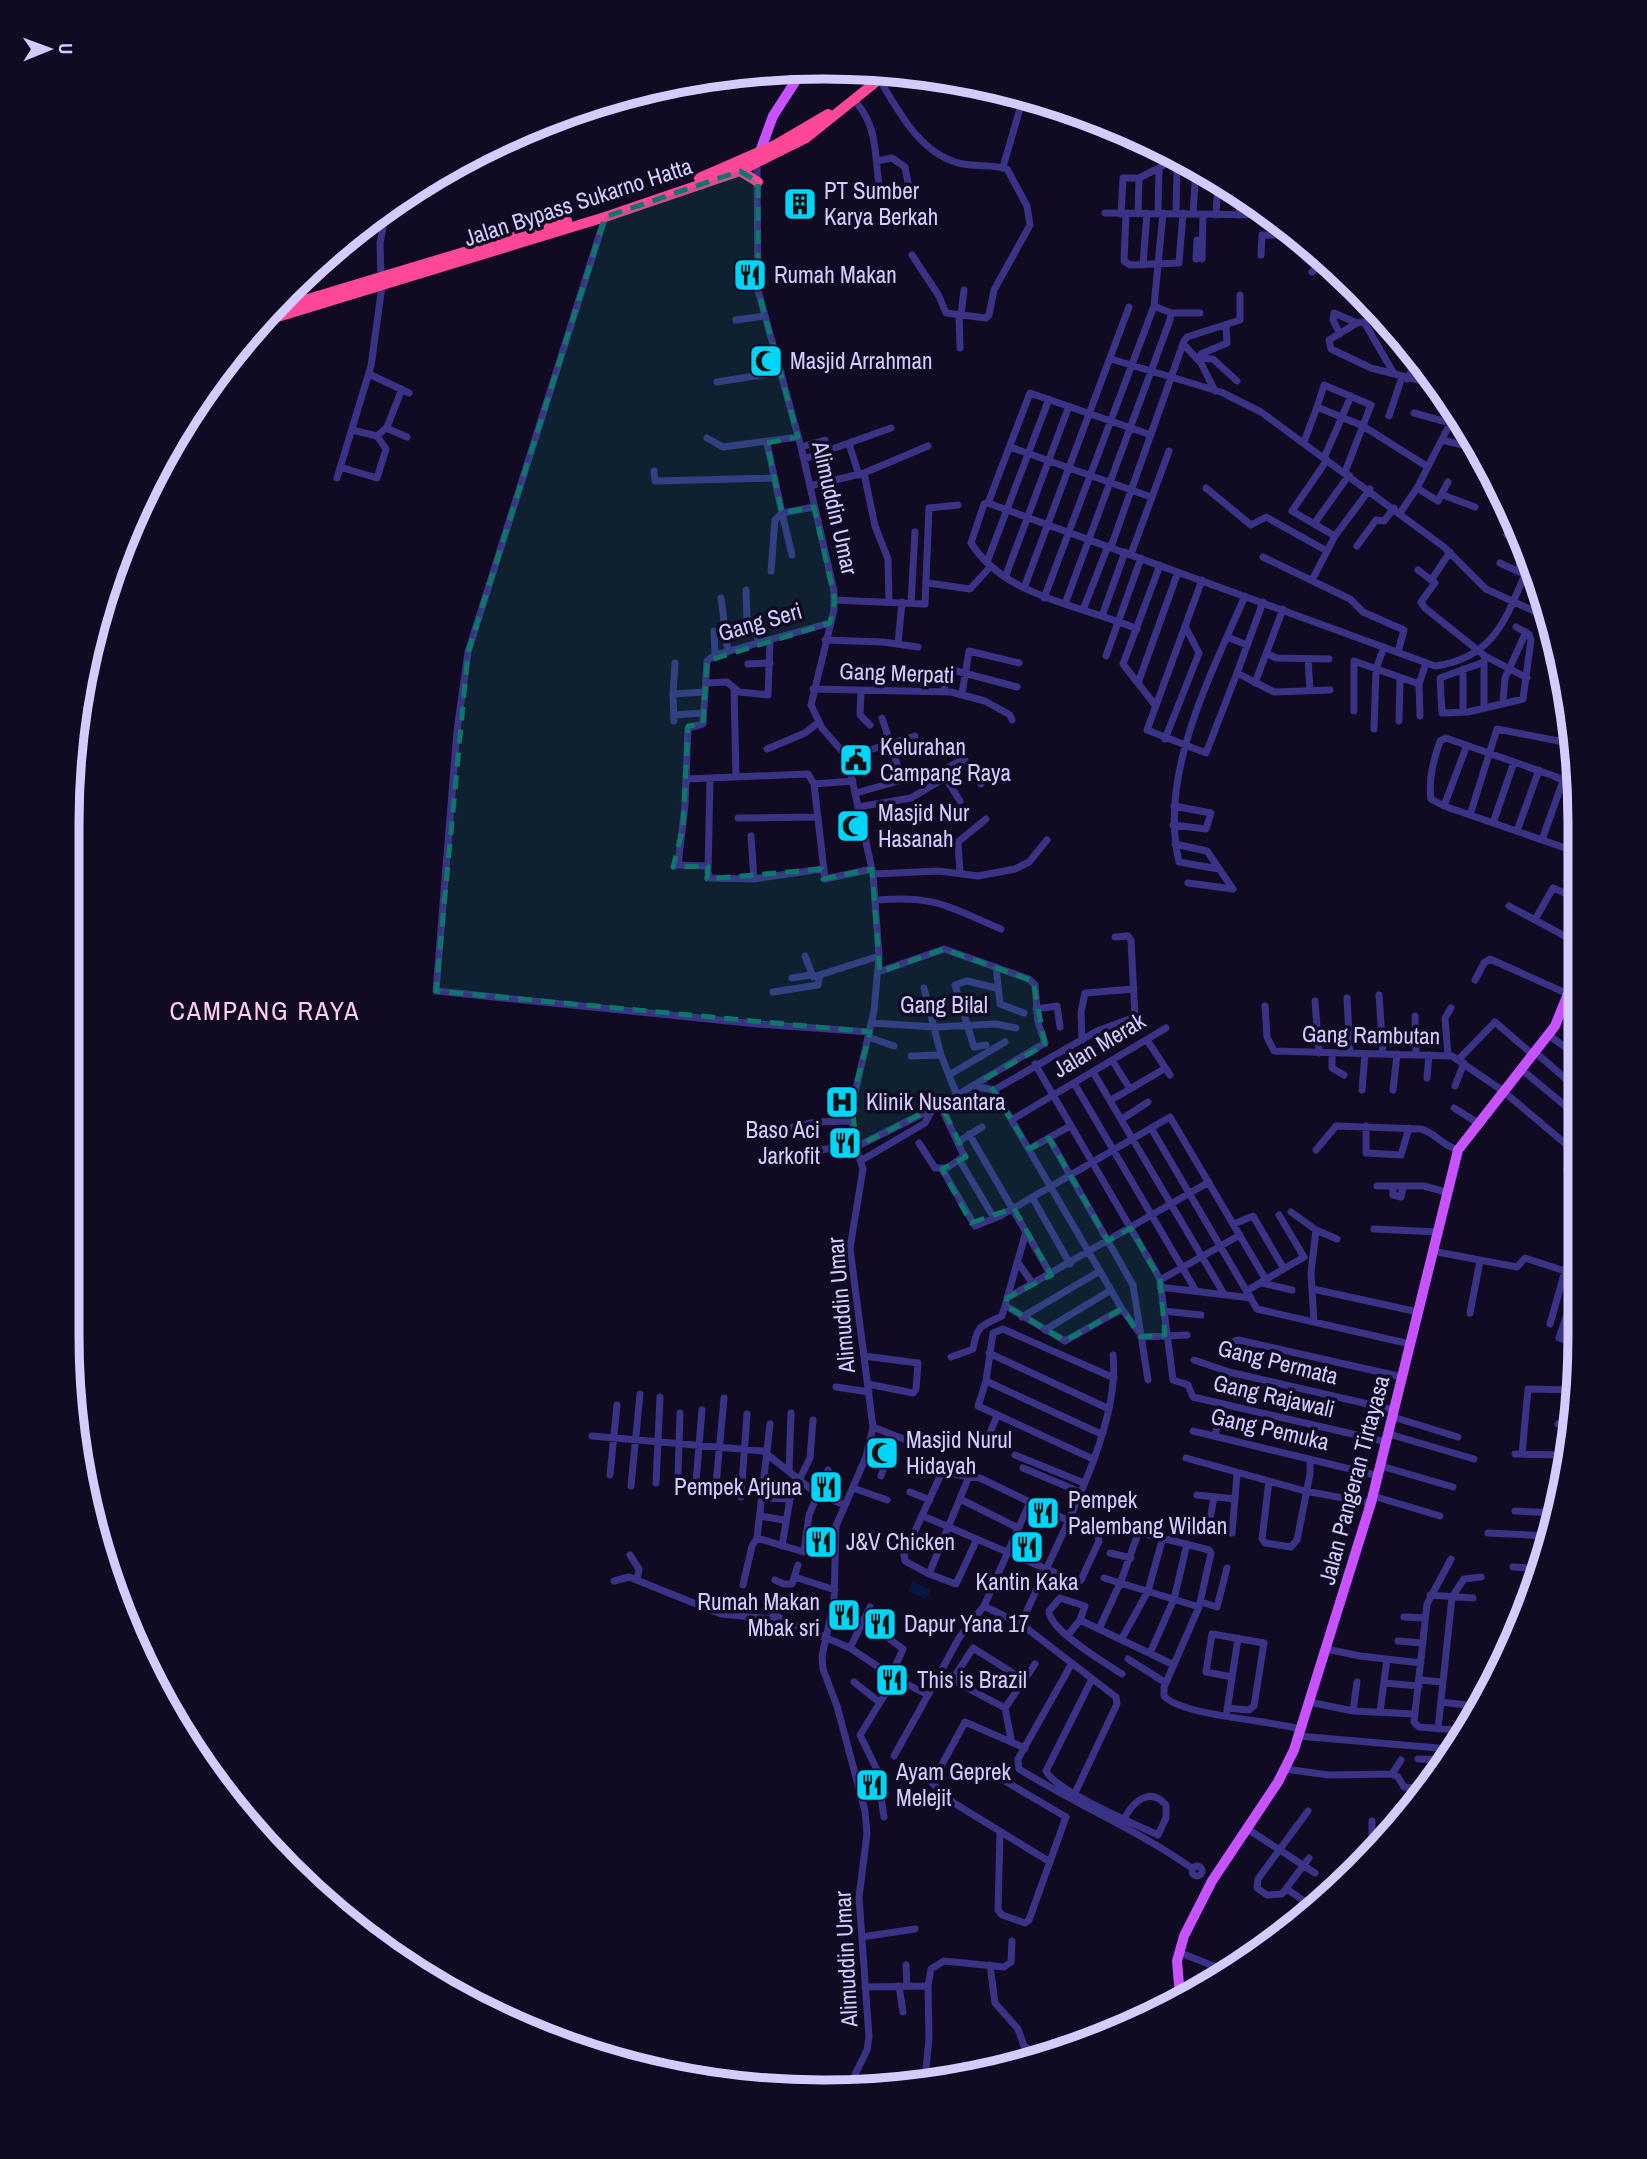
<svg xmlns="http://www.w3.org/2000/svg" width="1647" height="2159" viewBox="0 0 1647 2159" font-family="'Archivo Narrow',sans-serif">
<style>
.water{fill:#051842}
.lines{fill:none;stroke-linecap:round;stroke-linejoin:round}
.minor{stroke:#393285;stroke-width:7}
.major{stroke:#c653ff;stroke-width:10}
.highway{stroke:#ff4797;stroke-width:10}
.marked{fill:#0f766e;fill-opacity:0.2;stroke:#0f766e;stroke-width:5;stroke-dasharray:14 9;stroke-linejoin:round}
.labels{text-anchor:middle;stroke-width:7;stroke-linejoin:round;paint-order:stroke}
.poi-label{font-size:23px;fill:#d4ccff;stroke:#100b22;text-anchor:start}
.street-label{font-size:23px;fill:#d4ccff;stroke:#100b22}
.quarter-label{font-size:26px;letter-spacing:2px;fill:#ffceeb;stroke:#100b22}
.rim{fill:none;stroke:#d4ccff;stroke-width:9}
</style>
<rect width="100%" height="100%" fill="#100b22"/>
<path class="water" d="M913,1581L931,1590L926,1599L908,1591Z"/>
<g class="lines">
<path class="minor" d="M880,80C899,113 922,156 963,164C978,167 994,164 1007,169L1027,206L1030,225L994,290L989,315L986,318L946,313L939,296L912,255
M855,101C881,130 873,161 881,195L904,196L909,188L905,167L892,158L877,161
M1134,135L1135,144L1149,143
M757,164L758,290L801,447L834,591V610L811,705L822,728L847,757L873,874L879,955L874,1011L851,1110L855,1144L863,1169L850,1248L873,1427L866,1457L836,1526L834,1601L822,1656L823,1669L837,1706L865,1811L867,1834L859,1897L869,2037L867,2050L848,2089
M1003,167L1021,105
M1105,213L1270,215
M1158,213L1159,168L1175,157
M1176,213L1177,170L1184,165
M1121,214L1123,178H1139L1159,168
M1126,214L1124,261L1130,265L1179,263L1183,213
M1138,214L1139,178
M1193,214L1196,168
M1216,215L1218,180
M1239,215L1241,193
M605,217L468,652L457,731L436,991L757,1024L869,1032
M1261,255L1262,235H1294
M1196,259L1197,240
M1202,259L1203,215
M1143,265L1147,213
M1312,272L1324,260
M381,278L380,243L387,207
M1171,313H1200
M959,315L960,348
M961,315L964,290
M736,320L764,316
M1357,323L1329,340L1331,349L1371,368L1438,385
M1340,334L1333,320L1334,313L1357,323L1364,322L1393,372
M1184,345L1201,363L1215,391
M1200,358L1213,359L1237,381
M1111,359L1221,392L1261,412L1444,547L1486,589L1549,618
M1201,363V354L1227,343L1226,326
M369,374L409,393
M1407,379L1418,360
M717,382L781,372
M1317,407L1324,385L1371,405L1345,472
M1414,413L1465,427
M1389,416L1402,377
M386,428L407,437
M352,430L377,436L387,427L402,389
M707,438L723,447L798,437
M1442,440L1475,448
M1304,442L1317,407L1363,426L1428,467
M767,443L782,513L814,507
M849,444L859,475
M801,447L825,440
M1010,447L1151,497
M1324,458L1351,396
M804,459L891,428
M1327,460L1292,511L1335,536
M340,467L377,478L386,449L377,436
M654,471L655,481L774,478
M864,473L875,526L888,559L889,602
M337,478L371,366L382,286
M810,486L864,473L928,446
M1206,488L1251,525L1266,517L1327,551
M1417,488L1438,501L1448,482
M1443,495L1475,507
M988,503L1030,393L1151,435
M782,513L792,555
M1400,513L1417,488L1457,410
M1314,524L1349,475
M1507,535L1521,542
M1357,546L1376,520L1384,521L1394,508
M1111,547L1184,341L1187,337L1240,320V295
M1131,554L1169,451
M1263,557L1350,599L1363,612L1404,630L1398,652
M987,562L1049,399
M1500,563L1541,582
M1418,570L1435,583L1421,602L1425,608L1485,656L1527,678
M771,571L775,520L782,513
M1517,571L1526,551
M1006,575L1069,406
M1432,579L1450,552
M1202,580L1147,730L1206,753L1237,673
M1312,580L1335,536L1370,489
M928,583L970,589L991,566
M1024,588L1129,307
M746,590L747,622L757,626L758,643
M721,598L728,652
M1044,598L1154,306L1163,213
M835,600L925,604L929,508L958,505
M1263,602L1237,673L1274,692L1330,690
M911,603L915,532
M1065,604L1170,320L1171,313L1154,306
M1083,610L1108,546
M1102,616L1125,552
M1137,629C1081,605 1006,598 971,543L984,504L988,503L1435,666C1492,658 1505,622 1525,574
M714,631L715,655
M1227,637L1247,645
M825,640L883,642L918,647
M898,644L902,602
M1268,654L1276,658L1329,659
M1106,656L1141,558
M1308,659L1310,690
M1484,660V706
M1549,661L1560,665
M1484,662L1440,678L1442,713L1468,712L1523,699L1531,640L1529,634L1516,627
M748,664L770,663
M1463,669V712
M706,683L727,682L739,692L768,695L770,640
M1138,683L1178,572
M1255,683L1283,609
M734,689L736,776
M813,689L951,692L985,701L1010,715L1012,720
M944,690L949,669L1017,687
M861,692L860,715L870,725
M673,694L675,663
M962,694L969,651L1019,663
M1503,701L1505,678L1526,632
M1155,705L1123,664L1160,565
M1354,711V661L1419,684
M674,715L703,713
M1420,716L1419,684L1426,663
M882,718L902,779
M674,721L673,694L705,692
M1399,721L1400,678
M1374,729L1376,669L1384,647
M1165,739L1199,653L1185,626
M767,749L805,733L819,722
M847,757L915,736
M686,779L808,774L814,784L853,781
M710,779L708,872L710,878L754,879L822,869
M814,784L825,879L872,869
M856,793L923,774
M960,801L943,774L945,769L964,759L981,784
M1444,806L1467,745
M858,807L911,798L945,778
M1470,815L1497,729L1574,744
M738,818L817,817
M1493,823L1514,762
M1173,825L1206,829L1211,813L1174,806
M1517,831L1539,770
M751,836L754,879
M1542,840L1574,750
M1175,844L1207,851L1233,889L1188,883
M1566,848L1574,828
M1574,851L1444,806L1431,799C1428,779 1434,759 1440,741L1446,738L1554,776L1574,786
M708,866L678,865L685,806L688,728L703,724L707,661L715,655L830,623
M1219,869L1179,862C1158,774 1211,675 1245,596
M960,872L958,842L986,819
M873,874L938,871L978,876L1015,869L1029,862L1047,840
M877,900C935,895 949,907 1001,929
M1509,906L1574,941
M1536,918L1553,888L1574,897
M805,956L813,977L879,956
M996,967L1000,1004L1024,1013
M792,978L810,975
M1475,980L1484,963L1490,959L1568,994
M924,988L941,1055L956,1093
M773,992L818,985L820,975
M1379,995L1383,1054
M1347,998L1350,1053
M1315,1001L1319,1053
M1265,1006L1267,1037L1274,1051L1452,1056L1503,1091L1567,1145
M1036,1009L1057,1006L1060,1027
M1562,1010L1574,1014
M1415,1016L1416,1054
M871,1023L936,1027L996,1024L1016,1028
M1548,1035L1574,1053
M868,1037L894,1046
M1082,1040L1081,1012L1085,993L1134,989
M1147,1040L1170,1075
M986,1045L974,1047L955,985L967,981L996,988
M1535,1052L1574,1086
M1332,1053V1068L1344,1075
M1448,1055L1445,1018L1451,1008
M911,1056L941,1055
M1459,1059L1495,1022L1533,1055
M1035,1064L1155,1270L1160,1280L1173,1380L1188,1385L1193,1397L1387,1442
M1521,1069L1574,1113
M1093,1072L1224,1294
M949,1075L1005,1042
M1427,1078L1429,1055
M1074,1083L1196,1291
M972,1086L994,1090L1097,1031L1135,1017L1131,940L1128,936L1115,937
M1455,1086L1464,1063
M1130,1089L1164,1069
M994,1090L1122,1309L1141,1335
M1362,1090L1365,1054
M1393,1090L1397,1054
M1111,1100L1130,1089L1112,1060
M1454,1108L1478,1123
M1013,1119L1166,1028
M1122,1119L1148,1102
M1366,1126V1153L1401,1155L1409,1128
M1151,1128L1257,1309L1410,1344
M761,1134L816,1122L851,1121
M969,1134L1051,1275
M1049,1138L1133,1285L1148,1380
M958,1142L982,1127
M919,1143L935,1168H947L964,1156L940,1105
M856,1147L940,1105L1045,1043L1038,1022L1035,985L1029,979L944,949L878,972
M1029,1149L1070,1126
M1316,1150L1336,1126L1421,1129C1436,1133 1439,1144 1458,1150
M810,1152L855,1144
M862,1160L925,1123L933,1108
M960,1161L994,1218
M942,1169L975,1226L1000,1216L1170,1117L1266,1280
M1567,1170L1574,1173
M1377,1186H1424L1446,1192
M1393,1186V1195L1401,1197L1403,1186
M1032,1197L1070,1264
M1291,1212L1316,1230L1337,1239
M1234,1224L1253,1216L1284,1269
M1374,1229L1437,1232
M1432,1251L1517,1267L1525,1258L1565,1271
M1019,1264L1033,1284
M1160,1280L1240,1235
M1262,1283L1292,1290
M1160,1287L1251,1298
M1313,1289L1418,1312
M1248,1290L1304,1257L1279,1215
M1007,1298L1209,1182
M1006,1306L1065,1341L1122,1309
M1164,1311L1201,1315
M1470,1313L1480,1261
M1022,1317L1100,1271
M1314,1322L1311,1273L1316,1230
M1550,1324L1565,1271L1568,1263H1574
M1045,1330L1111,1290
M1141,1337L1187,1335
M1235,1341L1239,1340L1402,1377
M1574,1343L1559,1338L1574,1294
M989,1353L1107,1408
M864,1356L918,1363L916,1389L913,1393L868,1384
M951,1357L973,1349C977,1325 981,1326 1002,1316L1026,1232
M1194,1360L1229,1372L1394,1410
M986,1381L1101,1434
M836,1387L869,1392
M1393,1417L1458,1437
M770,1424L757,1538L804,1552L809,1515L828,1470
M1558,1424H1574
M873,1427L906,1440
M1193,1431L1379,1476
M1389,1434L1474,1459
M1215,1435L1223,1404
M592,1436L763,1451L816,1493L845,1505
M986,1442L997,1416
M871,1444L889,1452L881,1476
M1515,1454L1569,1455
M1522,1454L1528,1389L1574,1390
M1015,1455L1084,1483
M1186,1458L1305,1491L1371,1503
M1093,1459L978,1406L986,1381L993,1333L1003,1329L1114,1378
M1381,1466L1453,1487
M1023,1468L1080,1492
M789,1471L791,1413
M678,1474L680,1413
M941,1474L904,1555L905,1561L929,1574L956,1584L977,1539
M610,1475L617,1405
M1269,1481L1262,1539L1265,1543L1291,1547L1297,1540L1310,1474V1459
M696,1482L702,1410
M656,1483L660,1397
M716,1485L724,1398
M631,1486L640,1394
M853,1488L887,1500
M910,1492L930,1500
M1197,1495L1235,1499
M1373,1496L1440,1516
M741,1497L747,1414
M1214,1497L1209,1525L1213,1530L1232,1533L1237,1474
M762,1498L790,1499
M962,1500L1018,1528
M1515,1511L1556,1513
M760,1516L784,1520
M923,1516L1077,1582L1081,1580L1099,1541L1098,1535L980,1478L924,1470
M1123,1528L1209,1550L1211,1553L1199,1607L1164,1687V1696C1182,1716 1269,1720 1300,1729
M1488,1533L1550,1536
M782,1546L790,1499L810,1458L813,1420
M1110,1553L1131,1558
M630,1555L639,1569L637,1580
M1451,1559L1427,1604L1414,1722L1419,1727L1457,1730
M1513,1567L1543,1569
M929,1574L970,1474
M795,1577L835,1590
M1104,1578L1199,1607
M775,1580L784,1584H792L798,1565
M614,1581L629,1577L721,1614L783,1620L808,1630L850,1648L895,1678L928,1695L959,1638L984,1606L1030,1502
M743,1585L752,1546L757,1538
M1524,1589H1535
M1430,1595L1473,1598
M765,1597L766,1608L783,1620
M1201,1602L1217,1607L1227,1568
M984,1606L1021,1624L1116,1697L1117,1704L1075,1793
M1404,1617L1425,1618
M865,1620L903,1649L892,1674
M1023,1620C1052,1551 1122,1429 1113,1355
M1080,1620L1174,1665
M1099,1629L1121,1581L1139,1531
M1068,1635L1080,1620L1085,1606L1060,1598L1049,1611C1049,1630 1105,1663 1122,1674
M1121,1640L1148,1591L1163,1537
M1398,1641L1423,1643
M850,1648L870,1607
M1326,1649L1360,1656L1421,1663
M1150,1653L1174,1599L1187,1544
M1128,1659L1166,1683
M1072,1663L1018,1759L1019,1769C1075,1804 1138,1830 1193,1869
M1092,1679L1046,1771C1056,1791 1135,1824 1158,1835L1166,1818V1805C1149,1786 1133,1802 1124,1819
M1024,1680L973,1648L955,1676L958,1683L1005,1708L1035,1664
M1420,1680L1442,1682
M854,1682L879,1702
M1384,1683L1419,1686
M1309,1702L1353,1711L1415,1714
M1441,1702L1466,1705L1470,1712L1468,1723
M1005,1708L1011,1739
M1227,1708L1249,1710L1254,1706L1264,1643L1212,1634L1206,1672L1232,1677
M1227,1711L1238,1638
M1353,1711L1357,1682
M1380,1712L1387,1659
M1438,1729L1452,1597L1464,1579L1481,1577
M1298,1736L1450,1749
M1025,1748L965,1722L932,1783L954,1803L1050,1862
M894,1756L928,1695
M1418,1759L1449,1760
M981,1767L1066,1817L1029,1920L1025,1923L1002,1915L998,1910L1000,1832
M1285,1769L1329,1775L1392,1774L1398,1777L1404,1787L1426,1789
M1392,1774L1401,1760
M1308,1811L1258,1879L1257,1888L1267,1895L1282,1894L1309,1858
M884,1817L877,1770L860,1735L895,1678
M1372,1821V1854
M1246,1828L1315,1873
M1392,1828V1830
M1192 1871a5 5 0 1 1 10 0a5 5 0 1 1-10 0Z
M1287,1889L1304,1901
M1287,1930V1927
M862,1937L915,1929
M1178,1952L1229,1972
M906,1965L907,1986
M990,1965L995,2003L1018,2029L1024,2046L1043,2057
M899,1986L903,2012
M865,1987L928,1986L931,1969L944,1961L1004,1967L1011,1962L1012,1941
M926,2069L929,2038L928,1986
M851,2083L893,2085"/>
<path class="major" d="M758,157L773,116L804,68
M1180,1996L1177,1961L1184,1936L1212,1881L1278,1782L1294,1750L1371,1503L1458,1150L1555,1026L1574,979"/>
<path class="highway" d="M740,171L758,182
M699,178L775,145L828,114
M268,311L567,221
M258,323L605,217L740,171L806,138L887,73"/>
</g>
<path class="marked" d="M740,171L758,182V290L798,437L767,443L782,513L814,507L835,600L830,623L707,661L703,724L688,726L683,828L673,867L708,866L707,879L822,869L823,879L872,869L880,972L944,949L1033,981L1045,1045L986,1078L1029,1149L1049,1138L1108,1241L1131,1228L1160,1280L1165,1335L1141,1337L1122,1309L1065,1341L1006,1306L1007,1298L1051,1275L1014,1208L971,1223L942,1169L966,1157L941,1104L856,1147L852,1100L870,1032L436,991L468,652L605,217Z"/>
<defs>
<symbol id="building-square" viewBox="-11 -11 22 22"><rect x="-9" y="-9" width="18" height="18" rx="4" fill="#00d4f7" stroke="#100b22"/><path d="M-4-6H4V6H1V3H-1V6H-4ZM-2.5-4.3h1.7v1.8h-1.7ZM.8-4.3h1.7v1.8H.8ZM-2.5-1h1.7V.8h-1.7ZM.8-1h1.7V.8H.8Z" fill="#111"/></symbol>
<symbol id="restaurant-square" viewBox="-11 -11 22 22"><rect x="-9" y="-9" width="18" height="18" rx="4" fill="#00d4f7" stroke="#100b22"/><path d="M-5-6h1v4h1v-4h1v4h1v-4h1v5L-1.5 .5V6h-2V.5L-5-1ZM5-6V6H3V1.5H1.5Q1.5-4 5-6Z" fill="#111"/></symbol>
<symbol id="mosque-square" viewBox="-11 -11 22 22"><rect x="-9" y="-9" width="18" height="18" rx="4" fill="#00d4f7" stroke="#100b22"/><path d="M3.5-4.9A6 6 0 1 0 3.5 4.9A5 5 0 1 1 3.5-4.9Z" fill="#111"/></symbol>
<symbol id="civic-square" viewBox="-11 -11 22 22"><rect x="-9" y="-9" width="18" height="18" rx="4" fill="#00d4f7" stroke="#100b22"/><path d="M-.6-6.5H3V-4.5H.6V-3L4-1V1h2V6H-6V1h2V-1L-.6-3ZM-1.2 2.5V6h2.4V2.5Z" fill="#111"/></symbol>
<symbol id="hospital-square" viewBox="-11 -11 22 22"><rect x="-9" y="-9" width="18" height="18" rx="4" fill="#00d4f7" stroke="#100b22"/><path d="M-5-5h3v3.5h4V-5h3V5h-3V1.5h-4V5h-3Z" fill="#111"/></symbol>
</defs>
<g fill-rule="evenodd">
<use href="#building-square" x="781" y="185" width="38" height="38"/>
<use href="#restaurant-square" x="731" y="256" width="38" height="38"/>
<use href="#mosque-square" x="747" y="342" width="38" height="38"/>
<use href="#civic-square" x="837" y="741" width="38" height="38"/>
<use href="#mosque-square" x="834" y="807" width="38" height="38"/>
<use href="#hospital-square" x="823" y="1083" width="38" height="38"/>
<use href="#restaurant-square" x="826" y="1124" width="38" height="38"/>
<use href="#mosque-square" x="863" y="1434" width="38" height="38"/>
<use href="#restaurant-square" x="807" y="1468" width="38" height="38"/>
<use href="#restaurant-square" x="1024" y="1494" width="38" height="38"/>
<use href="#restaurant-square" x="802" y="1523" width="38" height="38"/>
<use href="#restaurant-square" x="1008" y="1528" width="38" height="38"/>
<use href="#restaurant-square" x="825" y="1596" width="38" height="38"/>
<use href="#restaurant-square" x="861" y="1605" width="38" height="38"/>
<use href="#restaurant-square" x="873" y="1661" width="38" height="38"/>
<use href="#restaurant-square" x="853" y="1766" width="38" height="38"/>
</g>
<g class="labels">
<g class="poi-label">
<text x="824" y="199">PT Sumber<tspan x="824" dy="26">Karya Berkah</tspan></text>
<text x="774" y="283">Rumah Makan</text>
<text x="790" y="369">Masjid Arrahman</text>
<text x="880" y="755">Kelurahan<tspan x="880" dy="26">Campang Raya</tspan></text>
<text x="878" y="821">Masjid Nur<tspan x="878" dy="26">Hasanah</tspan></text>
<text x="866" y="1110">Klinik Nusantara</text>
<text x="820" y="1138" text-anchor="end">Baso Aci<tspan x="820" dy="26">Jarkofit</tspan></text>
<text x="906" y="1448">Masjid Nurul<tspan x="906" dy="26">Hidayah</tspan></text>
<text x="802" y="1495" text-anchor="end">Pempek Arjuna</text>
<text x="1068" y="1508">Pempek<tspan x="1068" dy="26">Palembang Wildan</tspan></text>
<text x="846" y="1550">J&amp;V Chicken</text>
<text x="1027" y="1590" text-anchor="middle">Kantin Kaka</text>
<text x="820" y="1610" text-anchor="end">Rumah Makan<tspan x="820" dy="26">Mbak sri</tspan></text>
<text x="904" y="1632">Dapur Yana 17</text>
<text x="917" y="1688">This is Brazil</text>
<text x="896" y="1780">Ayam Geprek<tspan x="896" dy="26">Melejit</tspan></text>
</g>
<g class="street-label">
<text transform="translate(578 202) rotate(-18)" y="8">Jalan Bypass Sukarno Hatta</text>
<text transform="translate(835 508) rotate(77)" y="8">Alimuddin Umar</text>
<text transform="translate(760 622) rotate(-16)" y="8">Gang Seri</text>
<text transform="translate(897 673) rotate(2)" y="8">Gang Merpati</text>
<text x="944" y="1013">Gang Bilal</text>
<text transform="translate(1371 1035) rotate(1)" y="8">Gang Rambutan</text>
<text transform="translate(1099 1045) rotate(-31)" y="8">Jalan Merak</text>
<text transform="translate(841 1305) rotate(-95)" y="8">Alimuddin Umar</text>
<text transform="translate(1278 1362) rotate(14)" y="8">Gang Permata</text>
<text transform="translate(1274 1396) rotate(13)" y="8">Gang Rajawali</text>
<text transform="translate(1270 1429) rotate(13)" y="8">Gang Pemuka</text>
<text transform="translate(1354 1480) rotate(-75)" y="8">Jalan Pangeran Tirtayasa</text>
<text transform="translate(846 1959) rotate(-93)" y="8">Alimuddin Umar</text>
</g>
<g class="quarter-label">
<text x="265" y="1020">CAMPANG RAYA</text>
</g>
</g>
<path d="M0 0H1647V2159H0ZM823 79H824A744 744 0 0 1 1568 823V1336A744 744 0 0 1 824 2080H823A744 744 0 0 1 79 1336V823A744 744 0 0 1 823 79Z" fill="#100b22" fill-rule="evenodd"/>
<path class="rim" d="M823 79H824A744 744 0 0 1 1568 823V1336A744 744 0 0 1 824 2080H823A744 744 0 0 1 79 1336V823A744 744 0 0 1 823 79Z"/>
<g transform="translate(49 49) rotate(89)" stroke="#100b22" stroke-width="5" paint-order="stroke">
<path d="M0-5L12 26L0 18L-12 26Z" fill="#d4ccff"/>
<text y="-10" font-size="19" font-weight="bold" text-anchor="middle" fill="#d4ccff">U</text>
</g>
</svg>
